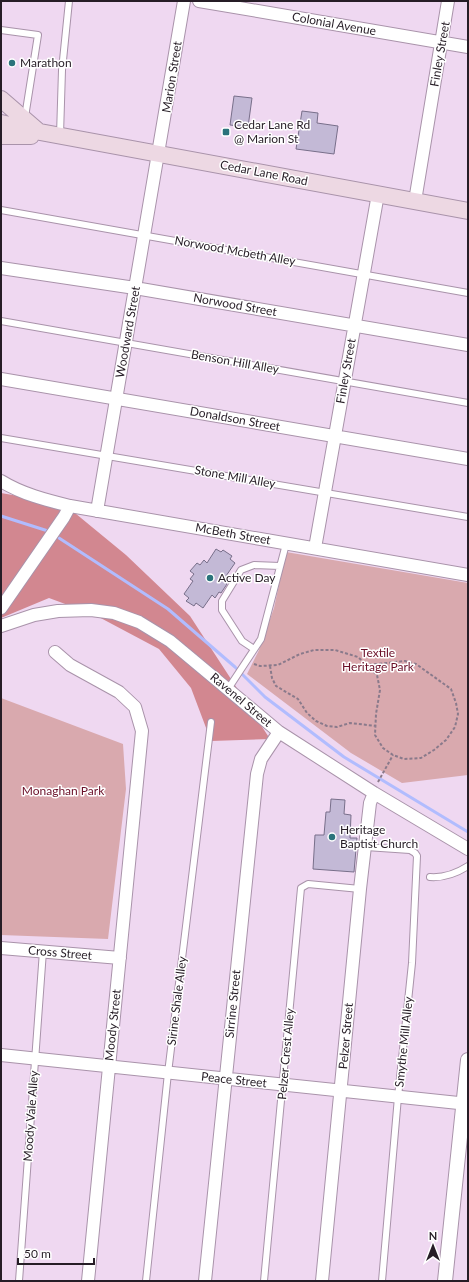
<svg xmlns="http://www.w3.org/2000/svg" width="469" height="1282" viewBox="0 0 469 1282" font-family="Lato,sans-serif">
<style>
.green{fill:#d9a9ae}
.forest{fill:#d28790}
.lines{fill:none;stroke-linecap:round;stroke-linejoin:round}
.stream{stroke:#b1bcfe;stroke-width:3}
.building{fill:#c3b9d6;stroke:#786f8a}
.service-casing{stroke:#a993aa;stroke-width:8}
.minor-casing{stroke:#a993aa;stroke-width:14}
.tertiary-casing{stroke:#a993aa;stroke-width:16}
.secondary-casing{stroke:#a993aa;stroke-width:18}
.path{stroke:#8a7a8b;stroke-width:2;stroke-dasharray:3 2;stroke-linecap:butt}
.service{stroke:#fff;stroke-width:6}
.minor{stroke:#fff;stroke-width:12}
.tertiary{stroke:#fff;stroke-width:14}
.secondary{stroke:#edd8e3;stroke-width:16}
.poi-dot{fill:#2a737b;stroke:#fff;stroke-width:1.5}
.labels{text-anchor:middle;stroke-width:3;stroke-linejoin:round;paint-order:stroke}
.street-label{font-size:12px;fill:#261d26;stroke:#fff}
.poi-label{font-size:12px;fill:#261d26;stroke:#fff;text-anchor:start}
.park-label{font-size:12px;fill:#6a0f28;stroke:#fff}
</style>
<rect width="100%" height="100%" fill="#efd8f1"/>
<path class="green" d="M286,552L468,583V775L402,783L351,753L247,674L259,650L274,608Z
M1,698L123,744L126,789L108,939L1,935Z"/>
<path class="forest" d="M1,493L64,504L126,555L190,616L270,739L211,741L191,688L159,649L95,615L49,598L1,618Z"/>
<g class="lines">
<path class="stream" d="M1,516L48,531
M59,538L168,609L235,667L265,697L344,757L468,832"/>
</g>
<path class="building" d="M234,96L252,98L248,127L230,125Z
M302,111L318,113L317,123L338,126L334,154L296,149Z
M216,549L221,552L223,550L232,556L230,559L235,563L226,576L229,578L226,583L227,584L221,593L219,592L215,598L212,595L203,608L196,603L194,606L186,601L189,598L184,594L193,581L190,579L194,574L190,571L197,563L200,565L204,560L207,563Z
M331,799L345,800L344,814L351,815L350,838H357L354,872L313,869L315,835H324L326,812H330Z"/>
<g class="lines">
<defs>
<path id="service" d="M1,30L38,35L25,117
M60,135L62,70L69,1
M1,210L468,293
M1,321L468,403
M1,438L468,517
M254,649L242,641L222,610V601L241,570L254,565L280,566
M228,689L261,639L286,544
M366,847L410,850L415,853L417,856L412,963L398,1097L382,1281
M430,877C444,878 457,873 468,866
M19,1281L43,951
M146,1281L168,1073L211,722
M264,1281L301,888L308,884L360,889"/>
<path id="minor" d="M199,1L468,47
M415,201L448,1
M1,268L135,288L468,345
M1,379L468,459
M1,481C22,494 46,500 70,506L468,575
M97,511L184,1
M315,548L378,194
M1,608L64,517L70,506
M1,626L34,615L58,611L91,610L114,613L139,622L170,641L279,732L374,793L468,849
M55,652L70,665L119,692L135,707L142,731L88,1281
M1,948L120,958
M1,1055L468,1104
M205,1281L257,774L261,759L279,732
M322,1281L360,889L370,803L374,793"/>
<path id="tertiary" d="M445,1281L468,1060"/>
<path id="secondary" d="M1,99L38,131
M1,123L40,132L468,211
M1,136H31"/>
</defs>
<use href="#service" class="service-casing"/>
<use href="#minor" class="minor-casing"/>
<use href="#tertiary" class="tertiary-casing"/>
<use href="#secondary" class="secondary-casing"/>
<path class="path" d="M254,664L260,666L278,665L300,654L314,650H335L358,657L377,675L380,690L376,714L375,735L383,748L393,755L404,759L421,758L434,750L446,740L455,727L458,714L456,703L451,689L416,664L405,661L367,665
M270,666L272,678L276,686L298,699L307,713L316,721L327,726L337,727L350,723L376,726
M378,782L393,755"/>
<use href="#service" class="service"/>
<use href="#minor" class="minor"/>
<use href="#tertiary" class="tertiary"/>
<use href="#secondary" class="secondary"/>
</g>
<g class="poi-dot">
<circle cx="12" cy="63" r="4"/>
<rect x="222" y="128" width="8" height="8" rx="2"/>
<circle cx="210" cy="578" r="4"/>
<circle cx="332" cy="837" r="4"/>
</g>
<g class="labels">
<g class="street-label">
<text transform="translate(334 24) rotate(10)" y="4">Colonial Avenue</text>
<text transform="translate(440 54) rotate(-80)" y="4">Finley Street</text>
<text transform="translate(172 77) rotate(-81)" y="4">Marion Street</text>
<text transform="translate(264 173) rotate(11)" y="4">Cedar Lane Road</text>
<text transform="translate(235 251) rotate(10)" y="4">Norwood Mcbeth Alley</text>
<text transform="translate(235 305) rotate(10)" y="4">Norwood Street</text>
<text transform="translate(128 332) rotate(-80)" y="4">Woodward Street</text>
<text transform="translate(235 362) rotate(10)" y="4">Benson Hill Alley</text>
<text transform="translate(346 371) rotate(-80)" y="4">Finley Street</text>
<text transform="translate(235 419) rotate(10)" y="4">Donaldson Street</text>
<text transform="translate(235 477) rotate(10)" y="4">Stone Mill Alley</text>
<text transform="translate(233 534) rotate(10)" y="4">McBeth Street</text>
<text transform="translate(241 700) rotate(40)" y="4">Ravenel Street</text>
<text transform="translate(60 953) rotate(5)" y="4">Cross Street</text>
<text transform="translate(177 1001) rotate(-83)" y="4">Sirine Shale Alley</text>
<text transform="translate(233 1004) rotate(-84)" y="4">Sirrine Street</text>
<text transform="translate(113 1025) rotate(-84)" y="4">Moody Street</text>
<text transform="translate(346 1036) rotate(-85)" y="4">Pelzer Street</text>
<text transform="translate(404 1042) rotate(-84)" y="4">Smythe Mill Alley</text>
<text transform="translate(286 1054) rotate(-85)" y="4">Pelzer Crest Alley</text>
<text transform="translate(234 1080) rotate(6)" y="4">Peace Street</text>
<text transform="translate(31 1116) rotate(-86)" y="4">Moody Vale Alley</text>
</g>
<g class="poi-label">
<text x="20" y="67">Marathon</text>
<text x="234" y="129">Cedar Lane Rd<tspan x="234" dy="14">@ Marion St</tspan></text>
<text x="218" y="582">Active Day</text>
<text x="340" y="834">Heritage<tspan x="340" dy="14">Baptist Church</tspan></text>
</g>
<g class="park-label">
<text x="378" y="657">Textile<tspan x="378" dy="14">Heritage Park</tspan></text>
<text x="63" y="795">Monaghan Park</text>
</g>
</g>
<rect width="469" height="1282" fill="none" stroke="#261d26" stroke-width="4"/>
<g transform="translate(433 1246)" stroke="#ffffff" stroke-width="3" paint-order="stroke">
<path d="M0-3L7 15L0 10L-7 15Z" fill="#261d26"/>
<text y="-6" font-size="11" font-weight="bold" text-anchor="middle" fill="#261d26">N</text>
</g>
<path d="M18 1258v6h76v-6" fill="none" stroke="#261d26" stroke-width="2"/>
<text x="24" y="1258" font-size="12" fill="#261d26" stroke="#ffffff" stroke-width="3" paint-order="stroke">50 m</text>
</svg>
